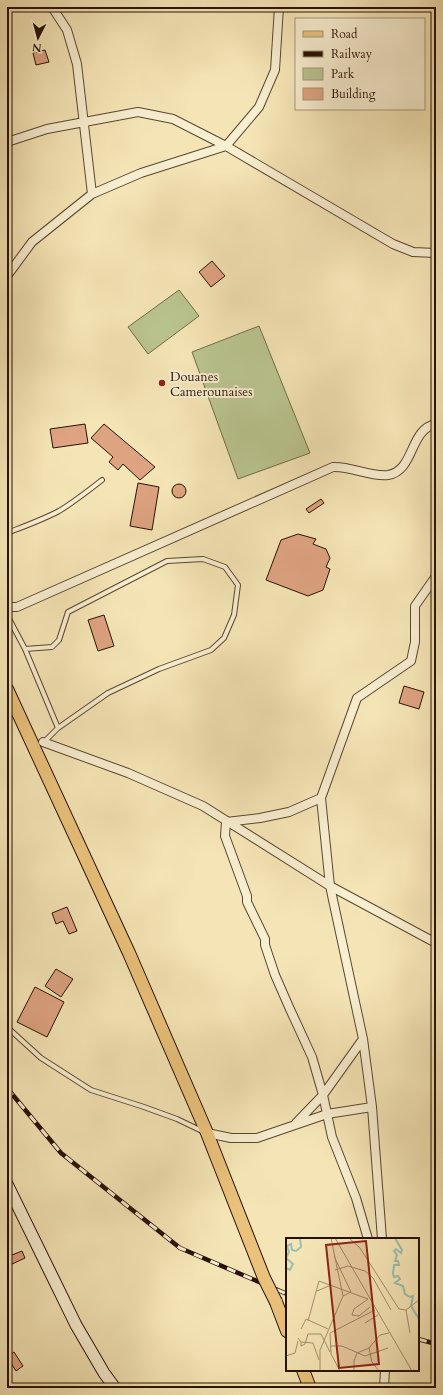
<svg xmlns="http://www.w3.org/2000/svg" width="443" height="1395" viewBox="0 0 443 1395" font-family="Cardo,serif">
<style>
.green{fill:#bac590;stroke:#716b4a}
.building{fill:#dea381;stroke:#281103}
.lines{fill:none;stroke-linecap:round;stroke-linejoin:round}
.lane-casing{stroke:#5b4630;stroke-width:6}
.street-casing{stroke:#5b4630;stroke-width:10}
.secondary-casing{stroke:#281103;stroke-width:13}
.primary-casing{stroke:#281103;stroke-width:14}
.lane{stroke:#f8eed0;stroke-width:4}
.street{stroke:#f8eed0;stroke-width:8}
.secondary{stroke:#f8eed0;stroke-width:11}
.primary{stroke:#eac27b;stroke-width:12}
.rail-casing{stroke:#281103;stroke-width:4.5}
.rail{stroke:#f8eed0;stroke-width:3;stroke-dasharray:9;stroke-linecap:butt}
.primary-bridge-casing{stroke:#281103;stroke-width:14;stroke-linecap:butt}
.primary-bridge{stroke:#eac27b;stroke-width:12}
.poi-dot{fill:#8f2418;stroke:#f8eed0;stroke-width:1.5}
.labels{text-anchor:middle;stroke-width:4;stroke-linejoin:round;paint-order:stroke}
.poi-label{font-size:13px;fill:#281103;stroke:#f8eed0;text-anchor:start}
.inset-river{fill:none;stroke:#9cbfb1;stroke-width:2}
.inset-road{fill:none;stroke:#a3906e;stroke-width:1}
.view{fill:#8f2418;fill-opacity:0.15;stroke:#8f2418;stroke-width:2}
.inset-edge{fill:none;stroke:#281103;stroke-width:2}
</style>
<rect width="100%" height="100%" fill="#f5e5b6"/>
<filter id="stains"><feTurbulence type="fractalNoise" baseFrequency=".005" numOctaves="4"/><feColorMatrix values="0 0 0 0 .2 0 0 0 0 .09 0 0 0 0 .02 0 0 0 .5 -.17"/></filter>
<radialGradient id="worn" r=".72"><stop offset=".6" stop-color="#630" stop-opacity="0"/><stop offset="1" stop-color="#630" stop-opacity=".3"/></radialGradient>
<path class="green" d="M179,290L199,316L148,354L128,327Z
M259,326L310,453L238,479L192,352Z"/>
<path class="building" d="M45,50L49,62L36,65L33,53Z
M212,261L225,276L211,287L199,272Z
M85,424L88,443L53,448L50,429Z
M104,424L155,467L140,480L123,464L118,470L109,462L113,457L91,438Z
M138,483L159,487L152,530L130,526Z
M172 491a7 7 0 1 1 14 0a7 7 0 1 1-14 0Z
M321,499L324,503L309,513L306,509Z
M298,534L316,539L313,544L326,549L330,558L326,567L330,569L323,590L308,596L266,580L281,540Z
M104,615L114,646L98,651L88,620Z
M404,686L424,692L419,709L399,703Z
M67,907L77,931L69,934L63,921L56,924L52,913Z
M56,969L73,979L61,997L45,986Z
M35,987L64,1002L47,1037L17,1022Z
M22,1251L25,1258L10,1265L7,1257Z
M14,1352L23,1366L16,1371L7,1357Z"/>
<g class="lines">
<defs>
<path id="lane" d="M7,533C25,526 42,520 59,511C74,502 88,491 102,480
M7,615L25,649L58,728
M25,649L52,647L59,640L68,612L167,561L203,559L225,567L238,585L234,615L224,638L211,650L159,669L108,693L58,728L43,743
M7,1027L41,1058L91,1090L144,1107L177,1119L202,1131"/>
<path id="street" d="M52,7L67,30L77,64L92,194
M7,142L47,129L138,112L173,119L226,146L393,244L413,252L436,253
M7,276L32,242L92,194L141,173L226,146L259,107L275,70L279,7
M7,607H17L333,467C351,466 370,477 388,475C415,471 409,429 436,424
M43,742L128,773L203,806L330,886L436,943
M321,798L289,812L260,818L226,822L225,836L247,896V902L265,939V945L275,975L289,1007L312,1057L323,1095L332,1137L356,1198L368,1239
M296,1123L323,1095L363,1039
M207,1133L231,1138H257L327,1114L372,1107
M382,1239L372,1107L363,1039L330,886L321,798L357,698L411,661L415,642V606L436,576
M384,1388L385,1370"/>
<path id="secondary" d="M7,1184L76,1325L104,1373L115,1388"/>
<path id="primary" d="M7,689L129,953L207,1133L264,1278
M276,1302L287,1331
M303,1370L310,1388"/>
</defs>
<use href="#lane" class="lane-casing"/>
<use href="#street" class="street-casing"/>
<use href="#secondary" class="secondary-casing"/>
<use href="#primary" class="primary-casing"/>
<use href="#lane" class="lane"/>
<use href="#street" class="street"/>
<use href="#secondary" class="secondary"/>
<use href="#primary" class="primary"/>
<defs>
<path id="rail" d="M7,1088L61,1153L180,1248L287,1294
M418,1339L436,1344"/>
</defs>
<use href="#rail" class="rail-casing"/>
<use href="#rail" class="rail"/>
<defs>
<path id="primary-bridge" d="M264,1278L276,1302"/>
</defs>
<use href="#primary-bridge" class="primary-bridge-casing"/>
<use href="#primary-bridge" class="primary-bridge"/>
</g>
<circle class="poi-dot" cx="162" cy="383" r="4"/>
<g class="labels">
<g class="poi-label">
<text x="170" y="381">Douanes<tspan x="170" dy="15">Camerounaises</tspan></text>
</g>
</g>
<g transform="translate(286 1238)">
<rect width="133" height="133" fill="#f5e5b6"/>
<path class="inset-river" d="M109,0L116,12L115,15L110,11L108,13L111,17L109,23H112L113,27H108L107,36L108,39L112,38L114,41L109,45L117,48L119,56L124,59L127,58L125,68L133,81M0,30L4,32L7,26L0,20L3,14L1,8L5,6L6,12L10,13L15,9L14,0"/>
<path class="inset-road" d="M49,0L126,133M63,0L74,10L113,71L120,72L133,62M48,18L65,54L57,58M49,32L62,28L79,33L87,40L105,72M31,53L45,47M82,61L68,71L66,77L73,78L84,69M120,72L124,95M22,83L33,43L82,61M79,85L92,77M15,91L20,81L42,91M12,100L15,104L27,105L33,122M15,104V108L19,106L22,96H35L44,114M45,108H56L79,118L102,110M83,110L86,124L93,133M0,118L9,115L12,103M34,133V112L57,58L45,0M54,133L45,116L44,95L89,72M68,133V123L71,115L83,110L94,97L103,95"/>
<path class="view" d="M80,3L93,126L53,130L40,7Z"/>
<rect width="133" height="133" class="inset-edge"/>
</g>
<rect width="443" height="1395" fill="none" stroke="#f5e5b6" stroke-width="24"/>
<rect x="8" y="8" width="427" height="1379" fill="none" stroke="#281103" stroke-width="2"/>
<rect x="12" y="12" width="419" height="1371" fill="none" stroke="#281103"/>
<rect x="295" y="18" width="130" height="92" fill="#f8eed0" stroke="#a5967e"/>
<rect x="303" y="31" width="20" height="6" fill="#eac27b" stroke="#a5967e"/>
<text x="331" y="38" font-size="12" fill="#281103">Road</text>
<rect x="303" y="51" width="20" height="6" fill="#281103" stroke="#a5967e"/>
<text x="331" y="58" font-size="12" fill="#281103">Railway</text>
<rect x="303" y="68" width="20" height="12" fill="#bac590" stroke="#a5967e"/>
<text x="331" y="78" font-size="12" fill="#281103">Park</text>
<rect x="303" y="88" width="20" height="12" fill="#dea381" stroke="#a5967e"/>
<text x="331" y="98" font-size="12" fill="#281103">Building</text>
<g transform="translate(38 38) rotate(186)" stroke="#f8eed0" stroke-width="3" paint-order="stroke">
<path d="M0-3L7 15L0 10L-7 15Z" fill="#281103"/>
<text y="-6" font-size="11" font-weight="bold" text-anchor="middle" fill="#281103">N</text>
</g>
<rect width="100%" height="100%" filter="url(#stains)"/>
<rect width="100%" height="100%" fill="url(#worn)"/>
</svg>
